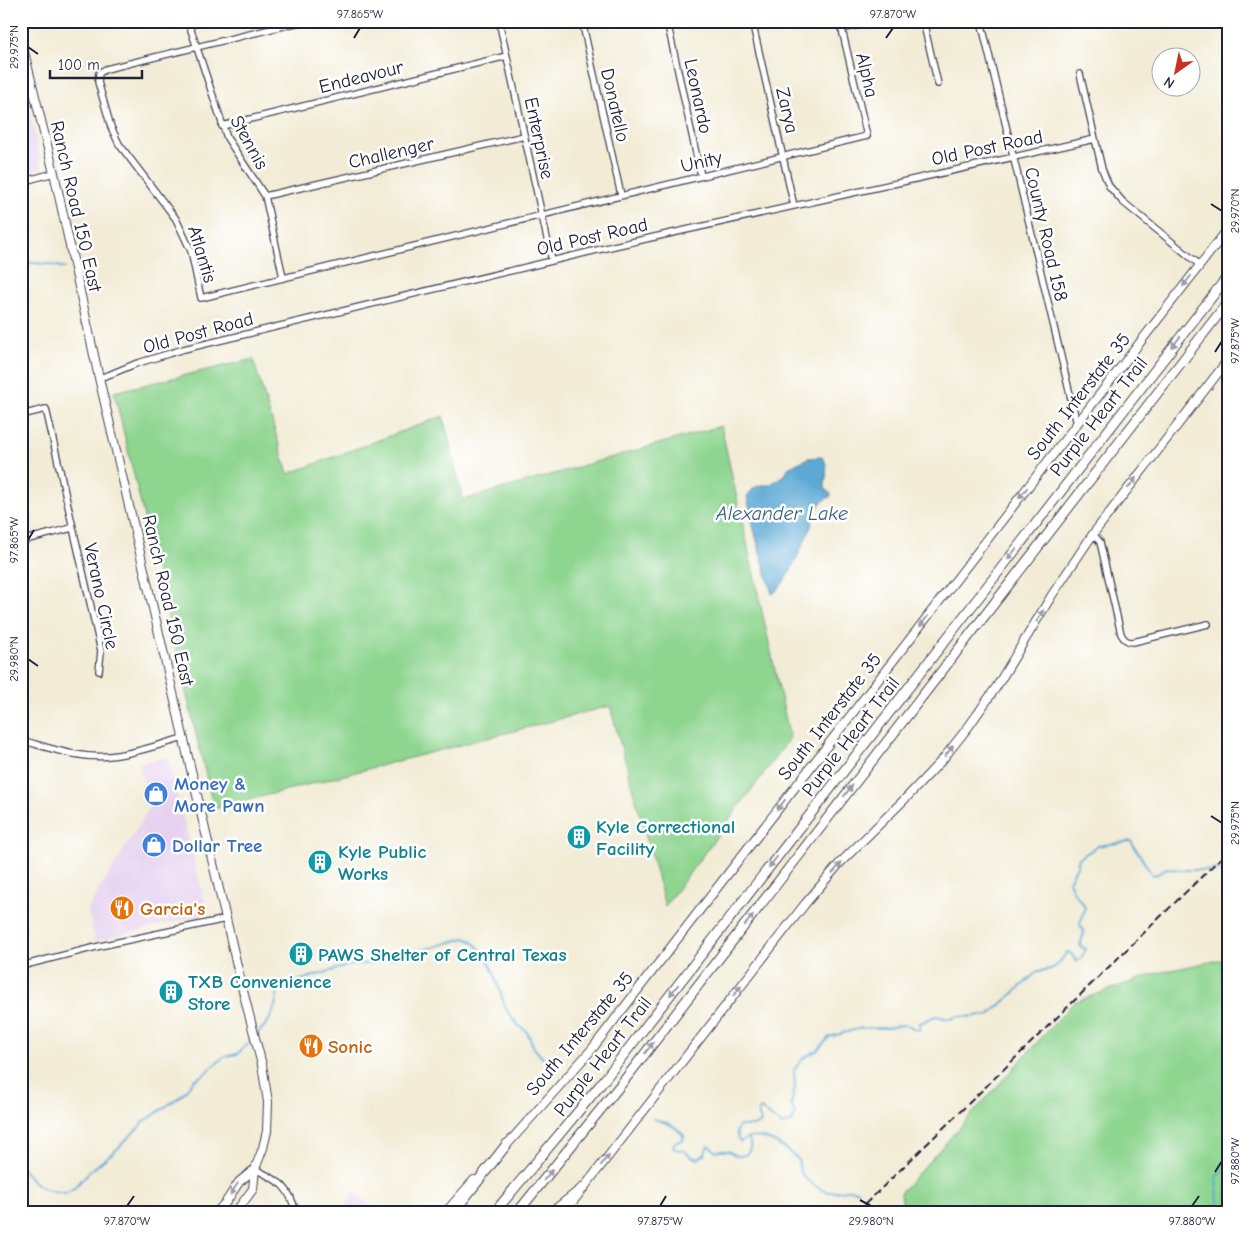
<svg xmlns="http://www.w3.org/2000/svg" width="1249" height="1234" viewBox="0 0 1249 1234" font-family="'Comic Neue',sans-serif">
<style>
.built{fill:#e6d2f0}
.green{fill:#8ed590;stroke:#587c66}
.water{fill:#5ba9d4;stroke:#3e6688}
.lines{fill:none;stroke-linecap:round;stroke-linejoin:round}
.stream{stroke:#5ba9d4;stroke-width:2}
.minor-casing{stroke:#414052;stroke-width:8}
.major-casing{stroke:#414052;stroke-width:10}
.highway-casing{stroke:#414052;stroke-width:11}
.minor{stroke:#fff;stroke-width:5.5}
.major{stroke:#fff;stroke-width:8}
.highway{stroke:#fff;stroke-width:9}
.rail{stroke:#22223b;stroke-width:2;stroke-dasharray:8 4;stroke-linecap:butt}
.oneway{fill:#9c9ca7}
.ticks{fill:none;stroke:#22223b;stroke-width:2}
.labels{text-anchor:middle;stroke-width:5;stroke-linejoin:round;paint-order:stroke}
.street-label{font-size:19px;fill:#22223b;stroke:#fff}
.shop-label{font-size:19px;font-weight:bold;fill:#366cbe;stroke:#fff;text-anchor:start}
.culture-label{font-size:19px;font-weight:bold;fill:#0d838f;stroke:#fff;text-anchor:start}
.food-label{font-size:19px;font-weight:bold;fill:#c56008;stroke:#fff;text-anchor:start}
.water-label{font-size:20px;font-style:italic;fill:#3c5f80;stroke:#fff}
.neatline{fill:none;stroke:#22223b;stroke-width:2}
.ticks-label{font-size:12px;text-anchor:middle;fill:#22223b}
</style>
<rect width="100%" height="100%" fill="#fff"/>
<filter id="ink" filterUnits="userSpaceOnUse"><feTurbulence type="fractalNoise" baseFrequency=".02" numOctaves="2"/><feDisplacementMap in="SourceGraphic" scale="10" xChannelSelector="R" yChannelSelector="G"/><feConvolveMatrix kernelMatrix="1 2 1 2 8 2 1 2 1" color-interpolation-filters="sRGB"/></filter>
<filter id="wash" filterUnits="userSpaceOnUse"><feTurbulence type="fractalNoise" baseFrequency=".0096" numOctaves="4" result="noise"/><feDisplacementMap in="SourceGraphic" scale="20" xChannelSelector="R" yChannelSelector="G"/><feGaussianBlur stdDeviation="1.12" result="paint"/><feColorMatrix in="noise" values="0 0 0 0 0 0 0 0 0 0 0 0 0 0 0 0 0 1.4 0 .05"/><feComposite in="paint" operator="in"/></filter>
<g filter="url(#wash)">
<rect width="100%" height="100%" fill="#f2ecd6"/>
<path class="built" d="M21,76L42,168L21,172Z
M167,757L208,914L95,941L88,909L150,807L139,763Z
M356,1192V1193L379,1213H339Z"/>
<path class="green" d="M253,359L288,474L443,416L463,500L721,426L790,738L665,906L610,706L214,809L114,392Z
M1228,958V1213H905L900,1193L1074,1002L1157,973Z"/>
<path class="water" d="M822,457C830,465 825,478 825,488L831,494L830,497C819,500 812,516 811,527C803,543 786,588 772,594L755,534L747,496L754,488L761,485H769L785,475L788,468L808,458Z"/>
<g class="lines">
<path class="stream" d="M21,262L48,264L65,268
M257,1034C266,1025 272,1018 275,1006C277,998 276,993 281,986L350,965L373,963L402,956L465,938L472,941L485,954L494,973L506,1009L518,1025L527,1032L534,1048L553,1070
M653,1119C666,1122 675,1125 684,1136L683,1140L674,1143L673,1148L678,1150L685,1151L690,1156L698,1159L705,1154L707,1147L710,1146L715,1151C719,1152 724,1150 728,1151C730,1151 733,1154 735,1155C747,1159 754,1148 748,1138C767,1134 784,1147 798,1159C799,1163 799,1168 800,1171C805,1180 820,1191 830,1192C840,1193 848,1187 858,1191
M748,1138L741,1142L738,1139L736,1131L740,1126H753L761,1123L758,1112L761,1109L782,1125L792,1122L795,1113L791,1105L795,1087L794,1070L803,1058L818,1050L829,1037L861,1028H887L903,1025L910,1026L916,1030L920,1029V1023L936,1016L950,1019L959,1016L967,1017L982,1015L988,1016L1038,971C1056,970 1057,966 1067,952L1072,954L1076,962L1081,958L1086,949L1080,946L1084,932L1080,924L1085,907L1073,891L1069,881L1077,866L1079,858L1098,846L1131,841L1152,875L1158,874L1166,868L1179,870H1199L1202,871L1216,869L1228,873
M21,1166C33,1185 42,1190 65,1193L74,1188L88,1173L116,1150L144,1122L182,1095L194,1080L202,1076L224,1057L237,1054L252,1040
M868,1204L883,1207
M1219,1213L1216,1178L1228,1165"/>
</g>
</g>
<g filter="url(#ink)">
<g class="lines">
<defs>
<path id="minor" d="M188,21L227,138L265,196L283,277
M304,21L106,69L99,73L98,82L111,127L119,144L176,219L191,251L201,298L867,136L840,21
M499,21L552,261
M582,21L621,195
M667,21L701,176
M752,21L794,206
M923,21L938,84
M981,21L1077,424
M841,29L877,21
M1080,74L1102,169L1109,186L1123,202L1200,265
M222,126L507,56
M21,182L54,173
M265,196L524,136
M99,378L111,374L135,364L184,349L614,246L1095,139
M21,415L46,409L101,651L99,671
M1093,534L1100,542L1121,634C1124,640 1127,642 1133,642L1208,624
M21,541L72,528
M21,740C50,748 79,759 109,756C134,754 160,744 184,738
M21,966L100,946L226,919
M255,1169C279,1181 289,1185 296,1213"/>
<path id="major" d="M21,40L54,173L99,378L242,987L262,1065L268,1102L267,1131L263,1148L255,1169L253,1189L235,1213
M504,1148L592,1049L1228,229
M216,1213L226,1202L239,1182L255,1169
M445,1213L474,1180
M564,1213L805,904L840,863L908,796L943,759L969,726L997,686L1052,595L1093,534L1228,360"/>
<path id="highway" d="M453,1213L507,1144
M494,1213L601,1084L1228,276
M517,1213L630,1073L1228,302
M551,1213L584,1187"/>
</defs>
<use href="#minor" class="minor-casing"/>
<use href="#major" class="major-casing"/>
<use href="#highway" class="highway-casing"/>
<use href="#minor" class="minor"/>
<use href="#major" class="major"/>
<use href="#highway" class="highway"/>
<path class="rail" d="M856,1213L1228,851"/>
</g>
<defs><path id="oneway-solid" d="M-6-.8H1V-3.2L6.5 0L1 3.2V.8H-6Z" transform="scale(1.25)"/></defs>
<g class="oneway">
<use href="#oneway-solid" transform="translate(1187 281) rotate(128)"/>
<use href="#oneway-solid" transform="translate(1176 342) rotate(128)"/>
<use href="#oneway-solid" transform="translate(1132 483) rotate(-52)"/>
<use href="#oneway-solid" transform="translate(1023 493) rotate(128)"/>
<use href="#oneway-solid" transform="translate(1012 554) rotate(128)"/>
<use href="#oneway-solid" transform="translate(1040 616) rotate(-59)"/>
<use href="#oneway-solid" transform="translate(924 621) rotate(128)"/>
<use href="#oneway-solid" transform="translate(949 751) rotate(-51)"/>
<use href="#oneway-solid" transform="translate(848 791) rotate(-52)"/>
<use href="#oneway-solid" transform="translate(781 805) rotate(128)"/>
<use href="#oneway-solid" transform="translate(773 862) rotate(128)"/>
<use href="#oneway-solid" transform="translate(837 868) rotate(-48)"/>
<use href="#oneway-solid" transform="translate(749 920) rotate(-52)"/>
<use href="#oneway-solid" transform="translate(674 990) rotate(128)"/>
<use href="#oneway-solid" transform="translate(737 991) rotate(-52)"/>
<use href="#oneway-solid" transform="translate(649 1048) rotate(-53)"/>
<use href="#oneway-solid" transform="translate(605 1160) rotate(-52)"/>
<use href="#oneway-solid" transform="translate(548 1175) rotate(-50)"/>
<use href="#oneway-solid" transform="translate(234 1189) rotate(123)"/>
</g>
</g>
<path class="ticks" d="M354,38L360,28M886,38L893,28M28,47L38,54M1211,204L1222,211M1215,352L1222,341M28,540L34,530M28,659L38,666M1211,816L1222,823M1215,1172L1222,1161M860,1200L871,1206M127,1206L134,1196M660,1206L666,1196M1192,1206L1199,1196"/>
<defs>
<symbol id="shop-disc" viewBox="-11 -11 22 22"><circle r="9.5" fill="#3f7fe0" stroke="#fff"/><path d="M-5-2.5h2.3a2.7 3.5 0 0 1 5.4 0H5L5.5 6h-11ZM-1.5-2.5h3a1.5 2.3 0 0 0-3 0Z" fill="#fff"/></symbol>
<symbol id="building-disc" viewBox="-11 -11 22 22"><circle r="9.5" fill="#0f9aa8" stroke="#fff"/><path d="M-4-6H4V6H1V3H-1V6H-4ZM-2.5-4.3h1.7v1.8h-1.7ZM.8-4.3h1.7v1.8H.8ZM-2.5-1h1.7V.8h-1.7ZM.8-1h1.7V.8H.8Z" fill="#fff"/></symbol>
<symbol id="restaurant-disc" viewBox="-11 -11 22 22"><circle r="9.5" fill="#e8710a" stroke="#fff"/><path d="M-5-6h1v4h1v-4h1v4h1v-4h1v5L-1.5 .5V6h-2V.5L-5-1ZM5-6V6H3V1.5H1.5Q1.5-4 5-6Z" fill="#fff"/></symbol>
</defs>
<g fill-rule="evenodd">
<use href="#shop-disc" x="142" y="780" width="28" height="28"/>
<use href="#building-disc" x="565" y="823" width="28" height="28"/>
<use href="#shop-disc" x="140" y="831" width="28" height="28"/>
<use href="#building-disc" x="306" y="848" width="28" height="28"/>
<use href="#restaurant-disc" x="108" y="894" width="28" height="28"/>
<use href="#building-disc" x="287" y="940" width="28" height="28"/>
<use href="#building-disc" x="157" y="978" width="28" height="28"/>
<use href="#restaurant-disc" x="297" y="1032" width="28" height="28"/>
</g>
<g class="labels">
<g class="street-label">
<text transform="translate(868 75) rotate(77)" y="7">Alpha</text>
<text transform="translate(361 76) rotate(-14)" y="7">Endeavour</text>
<text transform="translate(699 96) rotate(78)" y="7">Leonardo</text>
<text transform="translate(616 105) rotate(77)" y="7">Donatello</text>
<text transform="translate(788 110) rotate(77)" y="7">Zarya</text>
<text transform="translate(540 138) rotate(78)" y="7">Enterprise</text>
<text transform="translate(250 142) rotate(61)" y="7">Stennis</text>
<text transform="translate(987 147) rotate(-12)" y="7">Old Post Road</text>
<text transform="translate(391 152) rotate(-13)" y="7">Challenger</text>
<text transform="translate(701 161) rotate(-13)" y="7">Unity</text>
<text transform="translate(77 206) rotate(77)" y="7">Ranch Road 150 East</text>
<text transform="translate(1047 234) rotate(77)" y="7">County Road 158</text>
<text transform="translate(592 236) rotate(-13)" y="7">Old Post Road</text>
<text transform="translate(203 254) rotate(73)" y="7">Atlantis</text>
<text transform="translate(198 332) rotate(-15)" y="7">Old Post Road</text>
<text transform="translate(1078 396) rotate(-52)" y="7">South Interstate 35</text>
<text transform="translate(1098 416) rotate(-52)" y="7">Purple Heart Trail</text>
<text transform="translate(102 596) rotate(78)" y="7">Verano Circle</text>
<text transform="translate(169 600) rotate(77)" y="7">Ranch Road 150 East</text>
<text transform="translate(829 716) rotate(-52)" y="7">South Interstate 35</text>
<text transform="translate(850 736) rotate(-52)" y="7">Purple Heart Trail</text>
<text transform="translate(579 1033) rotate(-50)" y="7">South Interstate 35</text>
<text transform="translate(602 1056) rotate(-52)" y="7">Purple Heart Trail</text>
</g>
<g class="shop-label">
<text x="174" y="790">Money &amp;<tspan x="174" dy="22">More Pawn</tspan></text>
<text x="172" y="852">Dollar Tree</text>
</g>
<g class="culture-label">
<text x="596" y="833">Kyle Correctional<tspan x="596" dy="22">Facility</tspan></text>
<text x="338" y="858">Kyle Public<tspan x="338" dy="22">Works</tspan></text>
<text x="318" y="961">PAWS Shelter of Central Texas</text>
<text x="188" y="988">TXB Convenience<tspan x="188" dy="22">Store</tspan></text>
</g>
<g class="food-label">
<text x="140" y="915">Garcia's</text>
<text x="328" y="1053">Sonic</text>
</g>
<g class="water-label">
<text x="782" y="520">Alexander Lake</text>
</g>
</g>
<rect width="1249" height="1234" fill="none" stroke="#fff" stroke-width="55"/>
<g transform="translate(1176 72) rotate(213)"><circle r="24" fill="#ffffff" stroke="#a7a7b1"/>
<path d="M0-4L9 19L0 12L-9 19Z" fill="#c8321e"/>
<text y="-8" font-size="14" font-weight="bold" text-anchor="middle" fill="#22223b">N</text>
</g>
<path d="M50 70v8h92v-8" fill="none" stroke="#22223b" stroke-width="2.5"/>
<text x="58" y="70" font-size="15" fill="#22223b" stroke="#ffffff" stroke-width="4" paint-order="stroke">100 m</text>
<rect x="28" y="28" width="1194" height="1178" class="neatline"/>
<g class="ticks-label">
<text x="360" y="18">97.865°W</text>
<text x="893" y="18">97.870°W</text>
<text transform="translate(14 47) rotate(-90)" y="4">29.975°N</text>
<text transform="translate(1235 211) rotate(-90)" y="4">29.970°N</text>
<text transform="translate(1235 341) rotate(-90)" y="4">97.875°W</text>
<text transform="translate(14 540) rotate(-90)" y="4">97.865°W</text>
<text transform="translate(14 659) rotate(-90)" y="4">29.980°N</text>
<text transform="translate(1235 823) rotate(-90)" y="4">29.975°N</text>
<text transform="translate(1235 1161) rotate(-90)" y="4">97.880°W</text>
<text x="127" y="1225">97.870°W</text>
<text x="660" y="1225">97.875°W</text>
<text x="871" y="1225">29.980°N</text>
<text x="1192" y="1225">97.880°W</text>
</g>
</svg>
